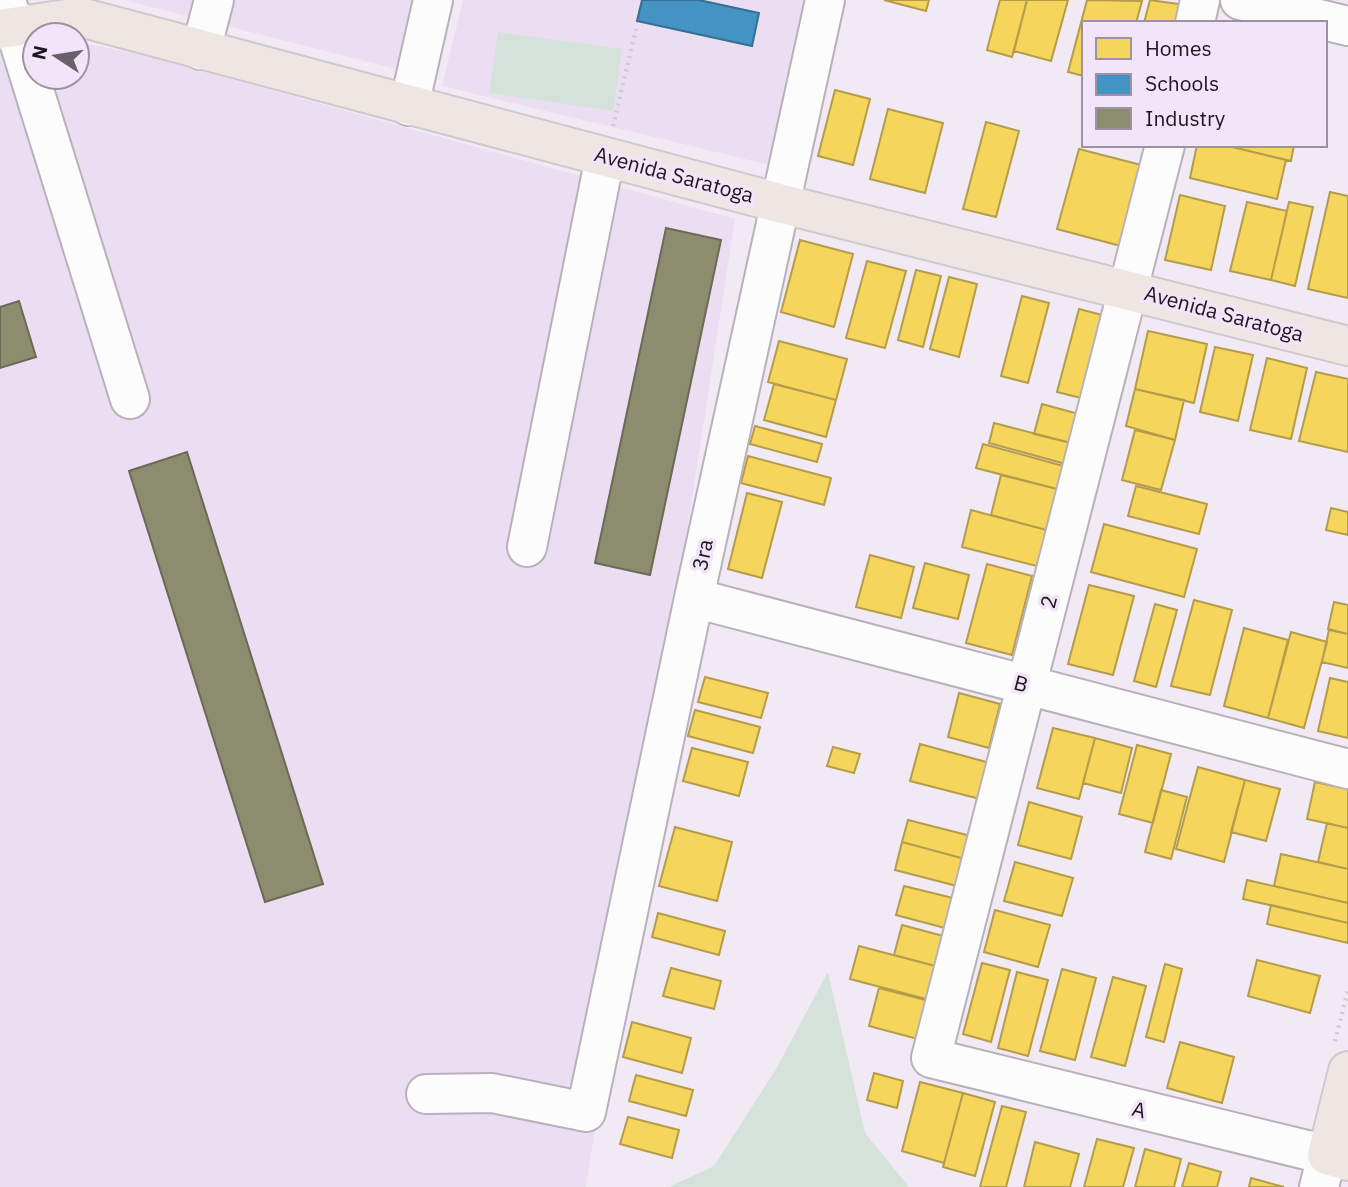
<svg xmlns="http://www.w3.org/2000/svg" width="1348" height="1187" viewBox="0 0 1348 1187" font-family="'IBM Plex Sans',sans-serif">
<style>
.built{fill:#ecdef2}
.green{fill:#d4e2da}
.homes{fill:#f6d55c;stroke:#b59c4a;stroke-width:2}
.schools{fill:#4393c3;stroke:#386e92;stroke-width:2}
.industry{fill:#8c8c6e;stroke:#6b6957;stroke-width:2}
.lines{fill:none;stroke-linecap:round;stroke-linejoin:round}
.minor-casing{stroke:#b8b1ba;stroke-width:42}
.major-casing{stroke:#cdc9ce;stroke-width:42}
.path{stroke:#ceccd0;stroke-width:4.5;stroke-dasharray:2 5;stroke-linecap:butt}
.minor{stroke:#fdfcfd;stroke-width:38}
.major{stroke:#eee6e2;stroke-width:38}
.labels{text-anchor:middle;stroke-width:7;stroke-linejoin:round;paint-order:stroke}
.street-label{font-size:21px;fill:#1d1820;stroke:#f2e4f9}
</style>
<rect width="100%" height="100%" fill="#f1e9f4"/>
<path class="built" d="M123,0H414L400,70Z
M463,0H808L774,166L442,86Z
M77,42L144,55L735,219L586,1187H0V53L21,46L35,77H77Z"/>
<path class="green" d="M498,32L622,49L613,111L489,93Z
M828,972L865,1133L909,1187H669L714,1166L776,1069Z"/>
<path class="homes" d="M884,0H929L926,11Z
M1000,0H1027L1012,57L987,50Z
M1027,0H1068L1051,61L1014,51Z
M1087,0L1142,1L1136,23H1084V76L1068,72Z
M1150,0L1186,5L1181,23H1144Z
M835,90L870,99L853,165L818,156Z
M888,109L943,123L925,193L870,179Z
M986,122L1019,131L996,217L963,209Z
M1197,145H1224L1286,160L1277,199L1190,178Z
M1224,145H1294L1291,161Z
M1079,149L1149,167L1128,248L1057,229Z
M1330,192L1348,196V298L1308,289Z
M1180,195L1225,206L1211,270L1165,260Z
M1247,202L1287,211L1271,280L1230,271Z
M1289,202L1313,207L1295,286L1271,280Z
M800,240L853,254L834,327L781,312Z
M867,261L906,271L885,348L846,338Z
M916,270L941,276L923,347L898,340Z
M949,277L977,284L959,357L930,349Z
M1022,296L1049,303L1028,383L1001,376Z
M1079,309L1106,316L1085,399L1057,392Z
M1148,331L1207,344L1194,403L1135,389Z
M779,341L847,359L836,400L768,382Z
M1215,347L1253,355L1238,421L1200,412Z
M1267,358L1307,368L1291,439L1250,430Z
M1316,372L1348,379V452L1299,441Z
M774,384L836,400L826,437L764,420Z
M1135,389L1184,400L1175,440L1126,426Z
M1042,404L1086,416L1079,445L1034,434Z
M994,423L1079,445L1073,466L989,443Z
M755,426L822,444L817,462L750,444Z
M1135,430L1175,440L1161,490L1122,480Z
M983,444L1067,467L1061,490L976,468Z
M748,456L831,478L824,505L741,483Z
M1001,475L1061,490L1050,531L991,515Z
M1136,486L1207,504L1199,534L1128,516Z
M747,493L782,502L762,578L728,569Z
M1331,508L1348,512V535L1326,530Z
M971,510L1050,531L1041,567L962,547Z
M1104,524L1197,549L1184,597L1091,572Z
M870,555L914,567L901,618L856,607Z
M925,563L969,575L958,619L913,608Z
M987,564L1032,576L1012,655L966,643Z
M1089,585L1134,596L1113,675L1068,664Z
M1194,600L1232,610L1210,695L1171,686Z
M1334,602L1348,605V634L1328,629Z
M1155,604L1177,610L1156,687L1134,681Z
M1244,628L1288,640L1268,718L1224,706Z
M1329,630L1348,634V668L1322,662Z
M1291,632L1327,642L1304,728L1268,718Z
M705,677L768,693L761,718L698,702Z
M1330,678L1348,682V738L1318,731Z
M959,693L1000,704L989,748L948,737Z
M695,710L760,727L753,753L688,736Z
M1053,728L1095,738L1079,799L1037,788Z
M1095,738L1132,748L1121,793L1083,783Z
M920,744L990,763L980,799L910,781Z
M1137,745L1171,754L1153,823L1119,814Z
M833,747L860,754L854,773L827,766Z
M692,748L748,762L739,796L683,781Z
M1198,767L1245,780L1224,862L1176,849Z
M1245,780L1280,789L1266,841L1231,832Z
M1315,782L1348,789V828L1307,819Z
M1161,790L1187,797L1171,859L1145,852Z
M1029,802L1082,817L1071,859L1018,845Z
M908,820L971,836L965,859L902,842Z
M1327,823L1348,828V869L1318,862Z
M675,827L732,842L717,901L659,886Z
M902,842L965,859L957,886L895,870Z
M1281,854L1348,869V903L1274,886Z
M1015,862L1073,878L1062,916L1004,901Z
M1247,880L1348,903V923L1243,899Z
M904,886L953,898L945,928L896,915Z
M1271,905L1348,923V943L1267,924Z
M995,910L1050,925L1038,967L984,952Z
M658,913L725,931L719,955L652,937Z
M902,925L947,937L939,967L894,955Z
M859,946L939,967L930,1000L850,979Z
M1257,960L1320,976L1310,1013L1248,996Z
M982,963L1010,970L991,1042L963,1034Z
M1165,964L1182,969L1164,1042L1146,1037Z
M671,968L721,981L714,1009L663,996Z
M1062,969L1096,978L1075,1060L1040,1051Z
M1017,972L1048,980L1028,1056L998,1048Z
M1113,977L1146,986L1125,1066L1091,1057Z
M879,988L929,1001L918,1039L869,1026Z
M632,1022L691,1038L682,1073L623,1057Z
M1180,1042L1234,1057L1222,1103L1167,1088Z
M874,1073L903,1081L897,1108L867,1100Z
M636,1075L693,1090L686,1116L629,1101Z
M920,1082L963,1093L944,1163L902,1151Z
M963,1093L995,1102L975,1176L943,1167Z
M1002,1106L1026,1112L1006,1187H980Z
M628,1117L679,1130L672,1158L620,1144Z
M1097,1139L1134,1148L1123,1187H1084Z
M1035,1142L1079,1154L1070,1187H1024Z
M1145,1149L1181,1159L1174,1187H1135Z
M1189,1163L1221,1172L1217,1187H1182Z
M1251,1178L1284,1187H1249Z"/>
<path class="schools" d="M642,0H699L759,13L752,46L637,21Z"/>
<path class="industry" d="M666,228L721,240L650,575L595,563Z
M19,301L36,357L0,368V307Z
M187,452L323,884L265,902L129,471Z"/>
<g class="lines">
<defs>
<path id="minor" d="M6,0L130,399
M1240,0L1348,26
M1195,23L1200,0
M201,50L214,0
M409,106L433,0
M1165,145L931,1058L1327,1155L1319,1187
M527,547L605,157
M694,598L1348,769
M426,1094L492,1093L586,1112L694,598L825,0"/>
<path id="major" d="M0,29L80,17L779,203L1348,346
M1348,1071L1327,1155L1348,1161"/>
</defs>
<use href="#minor" class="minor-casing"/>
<use href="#major" class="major-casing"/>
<path class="path" d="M613,126L636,29
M1335,1041L1348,991"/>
<use href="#minor" class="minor"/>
<use href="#major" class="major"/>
</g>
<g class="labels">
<g class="street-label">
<text transform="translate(674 175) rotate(15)" y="7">Avenida Saratoga</text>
<text transform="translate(1224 314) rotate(15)" y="7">Avenida Saratoga</text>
<text transform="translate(703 555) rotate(-78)" y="7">3ra</text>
<text transform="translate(1049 602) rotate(-76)" y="7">2</text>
<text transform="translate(1021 684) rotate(15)" y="7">B</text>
<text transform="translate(1139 1110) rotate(14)" y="7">A</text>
</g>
</g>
<rect x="1082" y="21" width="245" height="126" fill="#f2e4f9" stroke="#9d92a2" stroke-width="2"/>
<rect x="1096" y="38" width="35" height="21" fill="#f6d55c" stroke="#9d92a2" stroke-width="2"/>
<text x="1145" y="56" font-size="21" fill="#1d1820">Homes</text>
<rect x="1096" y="74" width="35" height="21" fill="#4393c3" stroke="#9d92a2" stroke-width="2"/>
<text x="1145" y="91" font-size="21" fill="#1d1820">Schools</text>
<rect x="1096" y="108" width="35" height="21" fill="#8c8c6e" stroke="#9d92a2" stroke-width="2"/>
<text x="1145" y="126" font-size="21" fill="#1d1820">Industry</text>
<g transform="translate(56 56) rotate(282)"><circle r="33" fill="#f2e4f9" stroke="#9d92a2" stroke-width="2"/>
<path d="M0-5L12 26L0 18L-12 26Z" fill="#67616a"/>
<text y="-10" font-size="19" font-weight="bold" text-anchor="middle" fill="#1d1820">N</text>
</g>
</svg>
